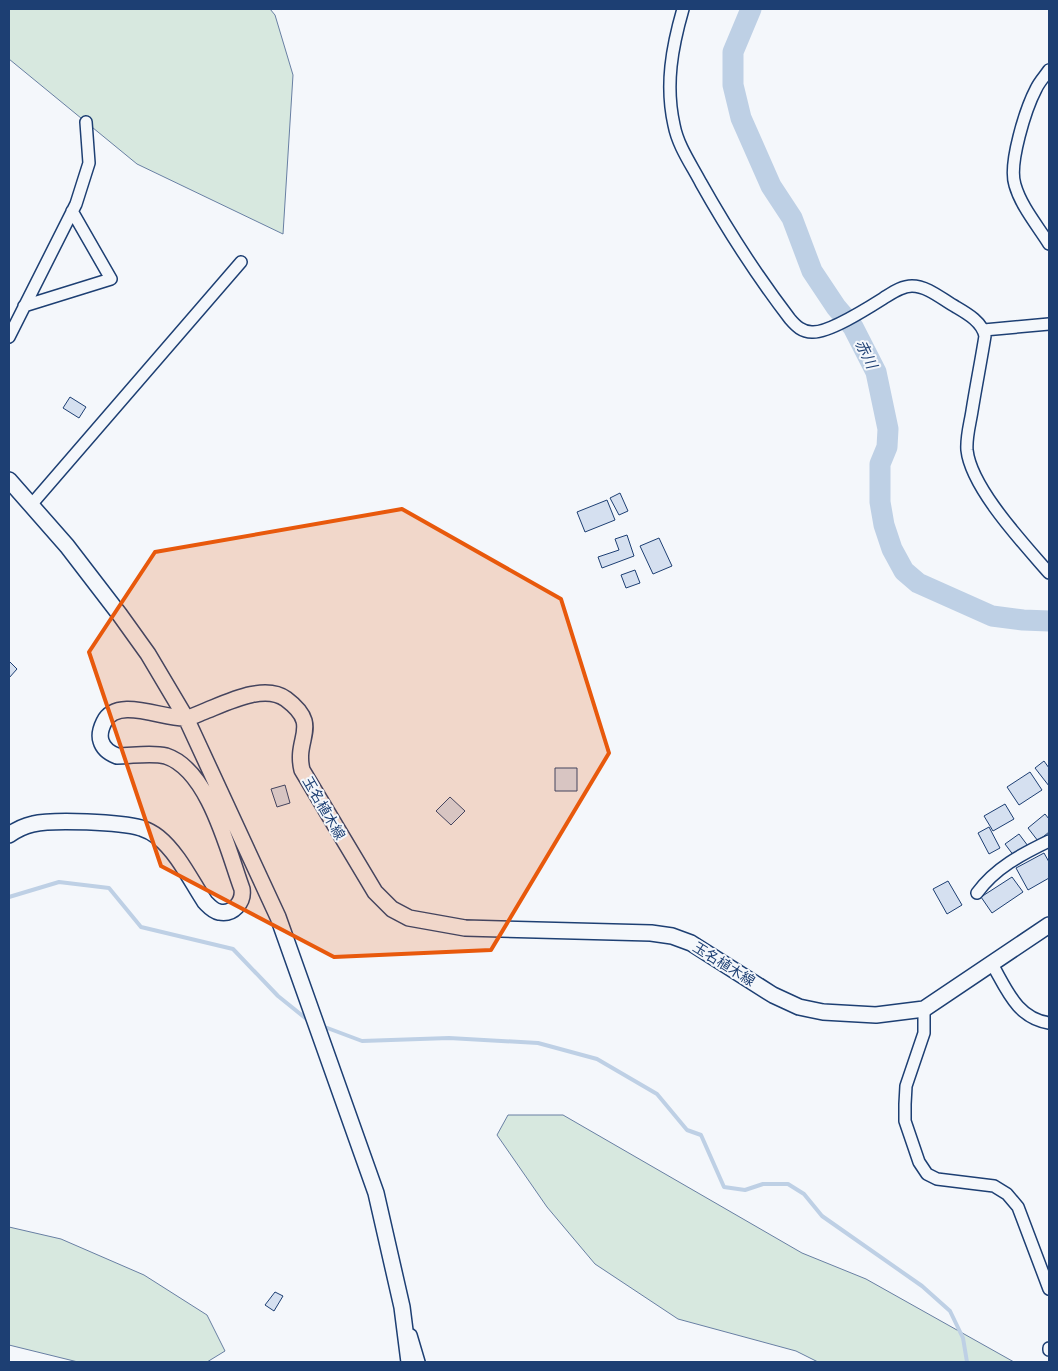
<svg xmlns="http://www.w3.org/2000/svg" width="1058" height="1371" viewBox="0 0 1058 1371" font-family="Quicksand,'Noto Sans JP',sans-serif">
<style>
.green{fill:#d7e8df;stroke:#687fa3}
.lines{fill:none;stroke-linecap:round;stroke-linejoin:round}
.stream{stroke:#bed0e5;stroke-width:4}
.river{stroke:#bed0e5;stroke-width:21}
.building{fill:#d5e0f0;stroke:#1d3f73}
.street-casing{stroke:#1d3f73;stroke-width:14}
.secondary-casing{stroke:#1d3f73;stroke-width:18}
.street{stroke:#f4f7fb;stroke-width:11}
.secondary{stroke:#f4f7fb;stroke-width:15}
.marked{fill:#e8590c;fill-opacity:0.2;stroke:#e8590c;stroke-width:4;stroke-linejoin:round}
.labels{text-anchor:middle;stroke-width:4;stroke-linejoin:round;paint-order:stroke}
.street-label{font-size:14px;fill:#1d3f73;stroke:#f4f7fb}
.water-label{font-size:15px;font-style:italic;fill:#1d3f73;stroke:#f4f7fb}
</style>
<rect width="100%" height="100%" fill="#f4f7fb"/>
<path class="green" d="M9,9H270L275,15L293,75L283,234L137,164L9,59Z
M508,1115H563L802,1253L866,1279L1014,1362H818L796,1351L678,1319L595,1264L547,1207L497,1135Z
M9,1227L61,1239L144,1275L207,1315L225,1351L207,1362H78L9,1345Z"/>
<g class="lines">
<path class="stream" d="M9,897L59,882L109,888L141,927L233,949L278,996L309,1021
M322,1026L362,1041L449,1038L538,1043L597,1059L657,1094L687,1130L701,1135L724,1187L745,1190L763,1184H788L804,1194L822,1216L922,1286L950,1311L963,1338L967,1362"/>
<path class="river" d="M751,9L733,52V85L741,118L771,186L792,218L812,271L836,307L853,327L876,372L888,429L887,447L880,464V502L884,525L892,549L904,571L918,583L992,616L1023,620L1049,621"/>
</g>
<path class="building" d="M70,397L86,407L79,418L63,408Z
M620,493L628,511L619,515L610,498Z
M607,500L615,520L585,532L577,512Z
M627,535L634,556L602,568L598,557L619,550L615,539Z
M659,538L672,566L653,574L640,546Z
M635,570L640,583L626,588L621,575Z
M9,661L17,669L9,678Z
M1044,761L1049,768V786L1035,768Z
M555,768H577V791H555Z
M1030,772L1042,790L1019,805L1007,787Z
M285,785L290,803L277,807L271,789Z
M450,797L465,811L451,825L436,811Z
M1005,804L1014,819L993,831L984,816Z
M1045,814L1049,819V832L1038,841L1028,828Z
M989,827L1000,848L989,854L978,833Z
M1019,834L1028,846L1014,856L1005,844Z
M1044,853L1049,862V878L1028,890L1016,868Z
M1012,877L1023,892L992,913L981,897Z
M948,881L962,905L947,914L933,889Z
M275,1292L283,1296L274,1311L265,1305Z"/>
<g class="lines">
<defs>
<path id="street" d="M683,9C672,47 665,85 674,125C678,146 691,164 701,183C728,231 757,276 790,319C796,326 802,332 812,332C830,333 871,306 887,296C895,291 903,286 912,286C928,286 943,300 956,307C968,314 982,322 985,336C981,361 976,386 972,411C970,424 966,437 967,450C971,488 1024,544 1049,573
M1049,70C1045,76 1039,82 1036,89C1026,108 1008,164 1015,185C1021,206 1037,225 1049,244
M24,306L111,279L72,211
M984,330L1049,324
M9,337L76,204L89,163L86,122
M31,505L241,262
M977,893C995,868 1022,854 1049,841
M992,964C1007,990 1017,1018 1049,1023
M924,1009V1033L906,1086L905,1104V1121L919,1162L927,1174L937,1179L994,1186L1007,1194L1018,1207L1049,1289
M411,1335L419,1362
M1049,1348V1350"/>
<path id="secondary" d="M9,480L67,546L120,615L148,654L186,718L278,917L376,1193L402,1307L409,1362
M9,835C16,830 24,826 33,824C53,819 121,822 141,828C147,830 153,833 158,837C178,853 191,881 205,902C209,906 213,911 219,912C233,915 244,902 242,889C228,851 209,770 166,756C151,752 132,756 117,756C109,753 103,748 101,741C99,735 101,728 104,722C117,696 163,719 185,718C191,718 198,714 203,712C226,703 264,683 286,699C322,726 294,737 302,770L375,892L392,909L409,918L465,928L651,933L672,936L691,943L773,995L799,1007L823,1012L876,1015L924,1009L1049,925"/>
</defs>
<use href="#street" class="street-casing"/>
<use href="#secondary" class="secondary-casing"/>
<use href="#street" class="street"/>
<use href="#secondary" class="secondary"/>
</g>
<path class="marked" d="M402,509L561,599L609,753L491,950L334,957L161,866L89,652L155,552Z"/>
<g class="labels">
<g class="street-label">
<text transform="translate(324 808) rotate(60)" y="5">玉名植木線</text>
<text transform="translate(724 964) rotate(32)" y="5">玉名植木線</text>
</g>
<g class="water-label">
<text transform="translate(866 354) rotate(64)" y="5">赤川</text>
</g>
</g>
<rect width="1058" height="1371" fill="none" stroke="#1d3f73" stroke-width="20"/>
</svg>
